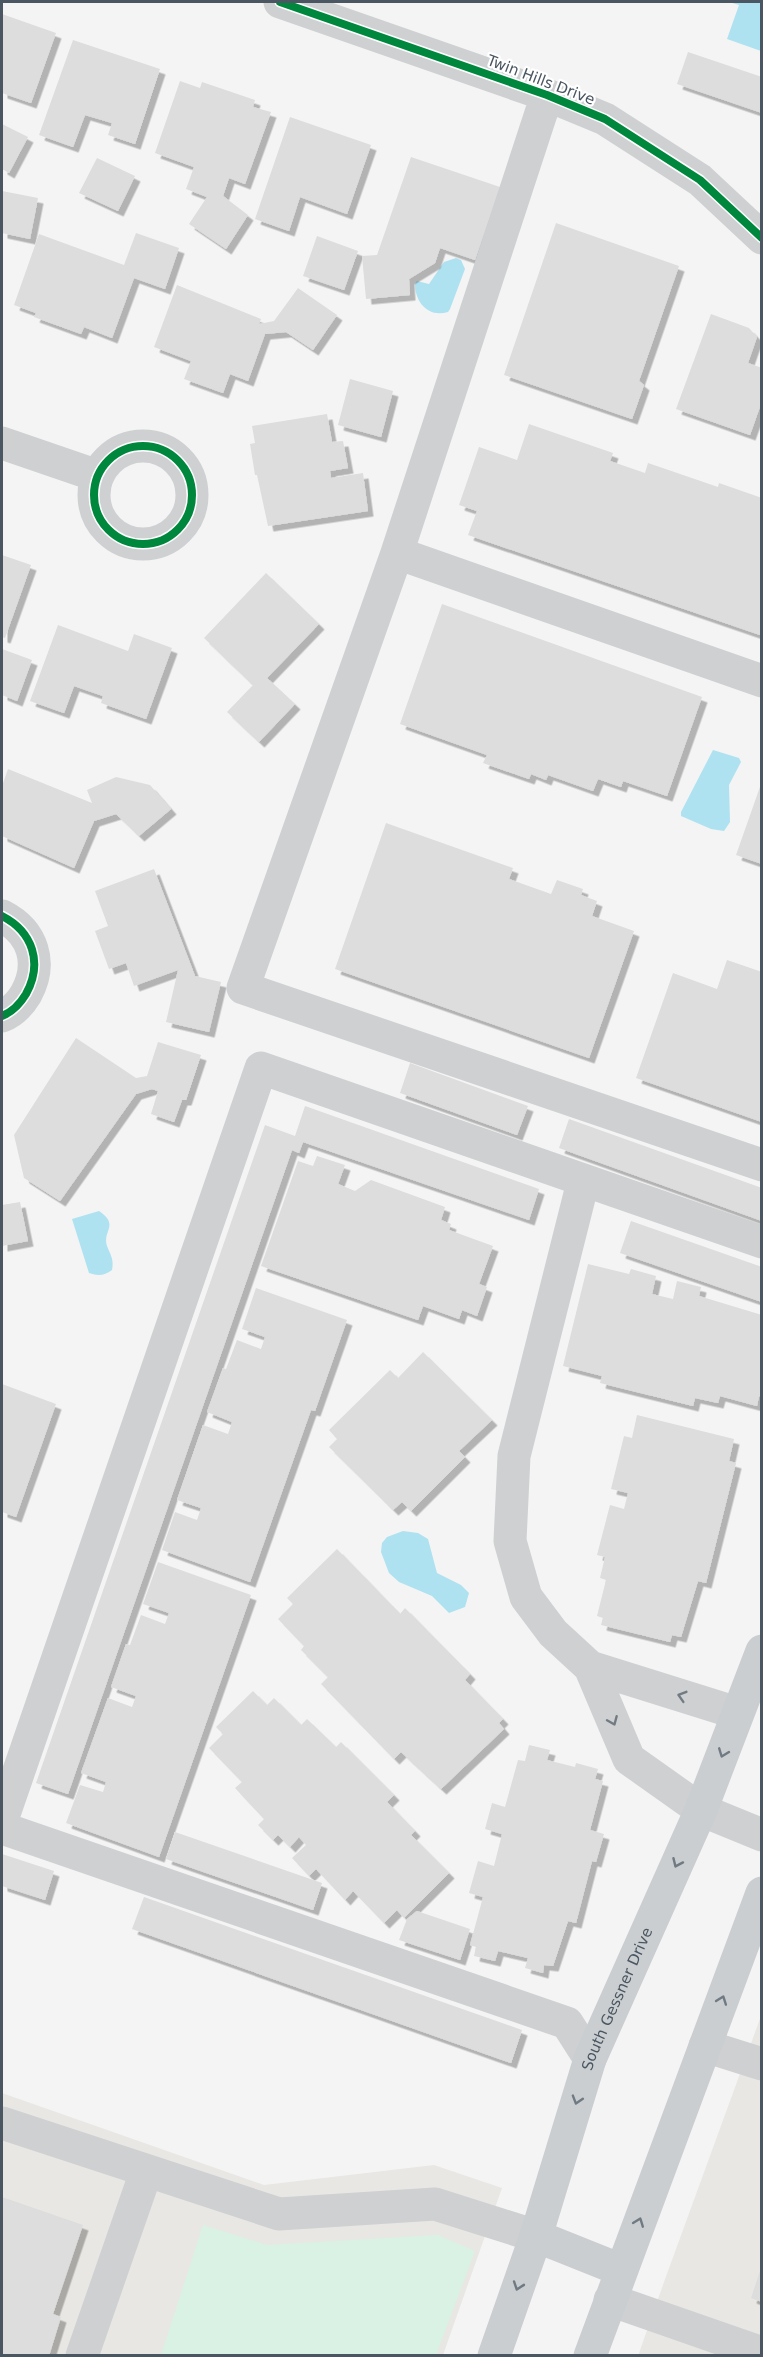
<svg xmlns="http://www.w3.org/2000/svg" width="763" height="2357" viewBox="0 0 763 2357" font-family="'DejaVu Sans',sans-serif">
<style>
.commercial{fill:#e8e7e3}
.green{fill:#d9f2e3}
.water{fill:#aee2f0}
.building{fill:#ddddde;filter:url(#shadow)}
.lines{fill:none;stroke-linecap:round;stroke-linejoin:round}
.minor{stroke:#ced0d2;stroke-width:33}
.major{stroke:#caced1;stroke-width:33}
.cycleway-casing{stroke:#fff;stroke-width:11}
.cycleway{stroke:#00873e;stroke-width:8}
.oneway{stroke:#727b83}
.oneway2{stroke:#707a83}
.labels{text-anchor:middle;stroke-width:4.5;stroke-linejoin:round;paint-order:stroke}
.street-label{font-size:15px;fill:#4a5661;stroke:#fff}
</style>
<defs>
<filter id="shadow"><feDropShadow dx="5.5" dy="5.5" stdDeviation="0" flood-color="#0004"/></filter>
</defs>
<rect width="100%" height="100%" fill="#f4f4f4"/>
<path class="commercial" d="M761,2016V2355L638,2356L664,2282Z
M2,2093L264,2185L434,2165L502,2188L443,2355L2,2356Z"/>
<path class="green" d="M203,2225L267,2245L438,2235L475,2251L436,2355H161Z"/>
<path class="water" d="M729,2H761V51L727,39L739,5Z
M456,258L461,260L465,269L450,309L448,312C428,318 415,302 415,284L417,281L429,284L444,262Z
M713,750L739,758L741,762L729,785L730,822L724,831L711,829L681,816V812Z
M99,1211C120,1225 102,1231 107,1246C111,1256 114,1259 112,1270C104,1276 98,1276 89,1273L72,1219Z
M403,1531L418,1533L428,1539L437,1573L461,1585L469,1593L465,1607L449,1613L432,1596L399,1582L389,1573L381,1552L382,1543L387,1537Z"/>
<path class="building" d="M2,14L56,33L31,103L2,93Z
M73,40L160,69L135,144L108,135L112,123L85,115L73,147L39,135Z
M688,52L762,77V113L677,84Z
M180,81L200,88L202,82L255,100L253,107L271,112L245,184L229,178L223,196L248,215L226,249L189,224L207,197L186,189L194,167L155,153Z
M290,117L371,145L347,214L300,197L289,231L255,219Z
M2,124L28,137L9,173L2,169Z
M411,157L500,187L475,260L440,248L435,263L409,279L410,295L366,299L362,256L377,255Z
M97,158L135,176L118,211L79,193Z
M2,191L38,198L30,239L2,233Z
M556,223L679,266L639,381L644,385L632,419L504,375Z
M136,233L179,248L165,289L134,278L112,338L84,327L81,334L34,317L36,313L14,305L39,234L124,265Z
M317,236L358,251L344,290L303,276Z
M177,285L261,319L259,324L274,321L298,288L337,315L313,350L286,332L265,334L248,381L230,374L223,393L184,379L191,361L154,347Z
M711,314L749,328L757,337L748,363L762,368V401L750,435L676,409Z
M350,379L393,391L381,437L338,425Z
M327,414L332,442L343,441L348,468L330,471L331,478L363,473L368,511L268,526L257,475H255L250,444L255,443L252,426Z
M529,424L613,453L610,461L645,473L648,463L718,487L719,483L762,498L760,635L468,535L477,511L459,505L479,447L517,460Z
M2,555L31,565L5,638L2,637Z
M266,573L319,624L267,678L295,704L259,742L227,712L253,685L204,638Z
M442,604L702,697L667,796L623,781L621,787L598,779L593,791L548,775L546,780L531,774L529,779L483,763L487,755L400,724Z
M58,625L128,651L134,634L172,648L146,719L101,703L103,696L74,686L64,713L30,701Z
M2,649L32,660L17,701L2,695Z
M8,769L92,803L87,790L116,777L150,785L171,809L139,836L116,814L94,821L74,868L2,836V786Z
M761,784H762V864L736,855Z
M386,823L513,868L509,879L551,894L557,880L583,889L581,895L597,901L592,916L634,931L589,1058L335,969Z
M154,869L195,976L221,982L209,1032L166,1022L178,970L134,986L126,963L109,969L95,931L108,926L95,891Z
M727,960L762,972V1122L636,1078L673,973L717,989Z
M76,1038L136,1078L147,1076L158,1042L201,1055L186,1100H182L174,1122L151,1114L158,1091L152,1089L136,1094L60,1201L24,1178L14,1135Z
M410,1063L528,1106L517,1135L400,1093Z
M305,1106L539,1189L529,1220L303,1142L299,1153L292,1150L68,1794L36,1783L265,1125L295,1136Z
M569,1119L762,1188V1221L559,1148Z
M317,1156L345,1165L338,1184L355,1191L371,1180L445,1207L441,1220L451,1224L449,1230L493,1246L479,1284L487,1287L477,1316L462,1310L459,1319L423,1306L418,1320L261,1266L298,1161L313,1166Z
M20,1202L28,1241L2,1246V1205Z
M631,1221L762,1267V1302L620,1253Z
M588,1264L629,1274L631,1269L656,1276L652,1294L673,1299L677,1281L701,1287L699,1296L762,1315V1397L759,1396L757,1406L720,1396L718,1403L695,1398L693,1406L600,1383L602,1376L563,1366Z
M256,1288L347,1320L315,1411L311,1410L250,1582L162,1550L175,1512L197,1520L201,1508L177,1500L203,1425L228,1434L232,1422L207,1412L223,1368L226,1369L237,1340L261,1349L265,1337L242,1329Z
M423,1352L492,1420L459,1451L465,1457L411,1511L402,1502L393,1510L329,1447L337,1439L329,1430L390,1370L398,1378Z
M2,1384L56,1404L16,1517L2,1512Z
M637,1415L734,1439L729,1461L736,1463L706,1583L698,1581L681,1637L672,1635L670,1642L601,1625L603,1618L597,1616L606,1580L600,1578L605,1557L597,1555L610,1505L624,1509L628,1493L611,1489L624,1436L632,1438Z
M337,1549L400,1614L405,1608L470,1674L465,1680L503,1719L499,1723L504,1729L441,1789L401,1752L394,1759L321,1684L328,1677L301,1650L304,1646L278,1619L293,1604L287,1598Z
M158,1562L251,1595L159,1857L66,1823L80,1785L103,1792L106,1782L81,1773L108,1698L132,1707L136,1696L111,1687L126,1644L130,1645L141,1615L165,1624L169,1613L143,1604Z
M253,1691L267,1705L274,1698L301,1725L307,1719L336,1747L341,1742L394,1795L387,1802L415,1831L411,1835L449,1873L404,1918L397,1910L384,1923L353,1891L345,1900L316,1869L309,1876L292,1858L306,1845L299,1837L290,1847L278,1835L273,1840L258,1825L264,1819L235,1788L242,1782L209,1748L223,1734L216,1727Z
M529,1745L550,1750L547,1760L575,1767L576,1763L598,1769L595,1779L603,1781L590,1830L604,1834L596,1862L592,1861L576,1923L568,1921L553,1966L544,1965L543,1973L525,1968L528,1958L498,1951L495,1961L474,1956L476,1947L470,1945L483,1897L469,1893L478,1861L494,1866L502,1834L485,1829L492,1803L505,1807L518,1760L525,1761Z
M175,1832L322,1883L313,1910L166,1859Z
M2,1854L54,1871L45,1900L2,1886Z
M144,1897L522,2030L511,2063L132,1929Z
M417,1911L470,1929L460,1960L399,1940L407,1919Z
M2,2197L83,2225L53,2314L61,2317L49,2356H2Z
M761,2268H762V2302L751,2298Z"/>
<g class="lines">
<path class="minor" d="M280,2L547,95L605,119L700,180L762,238
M2,443L98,476
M94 495a49 49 0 1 1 98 0a49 49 0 1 1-98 0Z
M397,553L547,95
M762,681L397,553L243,988L762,1165
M2,916C33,932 43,963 26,994C20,1004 12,1012 2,1016
M583,1182L514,1456L510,1541L526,1597L553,1633L590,1667L629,1759L701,1810L762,1835
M590,1667L737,1713
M2,1820L261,1068L762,1242
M2,1828L567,2023L590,2059
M705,2046L762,2064
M2,2123L279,2214L435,2204L536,2236
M610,2300L762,2353
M82,2356L146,2172"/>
<g class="major">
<path d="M536,2236L621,2270"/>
<path id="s1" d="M494,2356L536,2236L590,2059L701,1810L762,1651"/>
<path d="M590,2356L762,1893"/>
</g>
<defs>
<path id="cycleway" d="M280,2L547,95L605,119L700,180L762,238
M94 495a49 49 0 1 1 98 0a49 49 0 1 1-98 0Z
M2,916C33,932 43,963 26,994C20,1004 12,1012 2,1016"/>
</defs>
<use href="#cycleway" class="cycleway-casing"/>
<use href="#cycleway" class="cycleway"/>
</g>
<defs><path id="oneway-chevron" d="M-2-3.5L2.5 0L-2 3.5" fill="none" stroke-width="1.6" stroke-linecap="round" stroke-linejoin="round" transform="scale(1.5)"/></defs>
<g class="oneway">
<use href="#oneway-chevron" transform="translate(682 1696) rotate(-163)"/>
<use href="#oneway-chevron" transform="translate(613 1721) rotate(67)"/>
</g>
<g class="oneway2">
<use href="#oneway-chevron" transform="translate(723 1753) rotate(111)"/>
<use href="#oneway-chevron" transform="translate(677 1863) rotate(114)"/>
<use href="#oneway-chevron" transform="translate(722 2000) rotate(-70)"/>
<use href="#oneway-chevron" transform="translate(577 2100) rotate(107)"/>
<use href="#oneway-chevron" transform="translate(639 2222) rotate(-69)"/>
<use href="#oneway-chevron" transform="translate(518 2286) rotate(109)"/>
</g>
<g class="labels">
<g class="street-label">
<text transform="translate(541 80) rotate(21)" y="5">Twin Hills Drive</text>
<text dy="5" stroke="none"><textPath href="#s1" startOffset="378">South Gessner Drive</textPath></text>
</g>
</g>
<rect width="763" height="2357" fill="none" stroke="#4a5661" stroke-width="6"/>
</svg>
